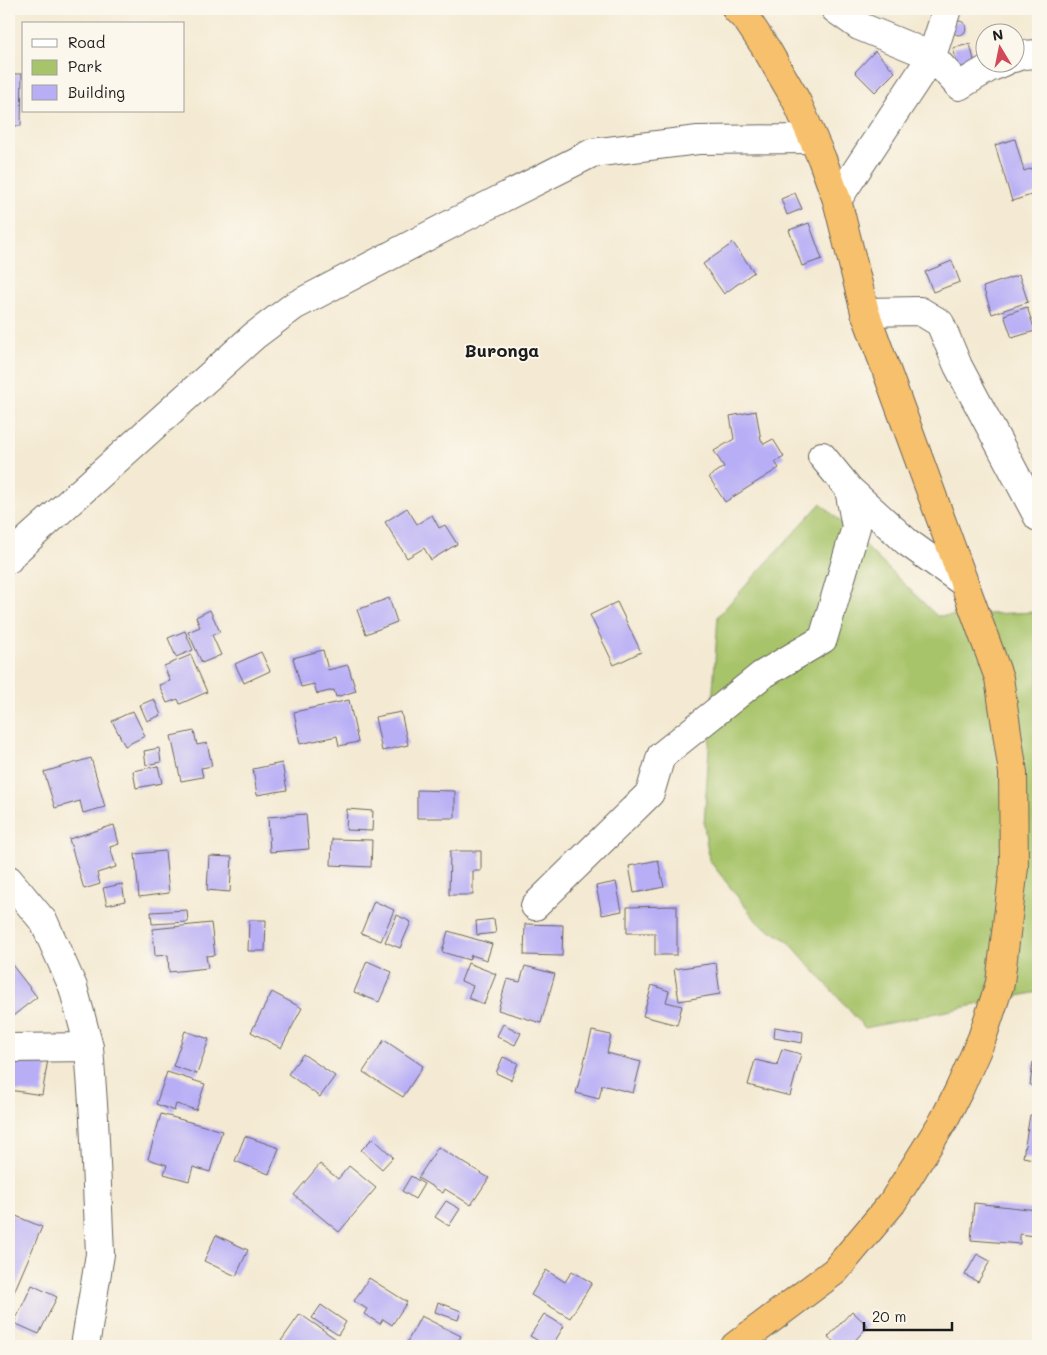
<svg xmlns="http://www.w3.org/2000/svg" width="1047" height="1355" viewBox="0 0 1047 1355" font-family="Mali,sans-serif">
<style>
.green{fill:#a8c46a;stroke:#627043}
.building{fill:#b8aef6}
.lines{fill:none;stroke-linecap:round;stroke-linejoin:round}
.minor-casing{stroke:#68645c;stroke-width:30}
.highway-casing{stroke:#68645c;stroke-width:30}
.minor{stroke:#fff;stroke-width:28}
.highway{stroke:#f7c06c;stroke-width:28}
.labels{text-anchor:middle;stroke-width:4;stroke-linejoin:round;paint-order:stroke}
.quarter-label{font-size:18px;font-weight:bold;fill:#1c1c1c;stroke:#fbf7ec}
</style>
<rect width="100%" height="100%" fill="#fbf7ec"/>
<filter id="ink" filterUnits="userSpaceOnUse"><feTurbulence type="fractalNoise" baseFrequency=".02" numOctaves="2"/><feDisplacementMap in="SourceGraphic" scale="10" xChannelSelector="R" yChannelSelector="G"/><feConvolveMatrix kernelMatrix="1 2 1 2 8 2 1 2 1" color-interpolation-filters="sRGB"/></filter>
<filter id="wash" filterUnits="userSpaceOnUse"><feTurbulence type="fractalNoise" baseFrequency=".0096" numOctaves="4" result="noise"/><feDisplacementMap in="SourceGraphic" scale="20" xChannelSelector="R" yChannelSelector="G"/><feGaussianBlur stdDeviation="1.12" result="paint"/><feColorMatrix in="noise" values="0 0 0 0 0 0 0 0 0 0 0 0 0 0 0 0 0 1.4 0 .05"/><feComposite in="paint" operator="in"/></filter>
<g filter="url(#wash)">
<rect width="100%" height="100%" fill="#f4ead3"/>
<path class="green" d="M821,503L937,616L1038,612V992L865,1028L788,941L758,923L709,860L704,824L718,616Z"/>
<g id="blocks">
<path class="building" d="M952 28a7 7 0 1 1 14 0a7 7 0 1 1-14 0Z
M970,44L975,64L958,68L953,48Z
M875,51L895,72L875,92L855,72Z
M9,74H22L21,126H9Z
M1015,139L1024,171L1038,166V193L1012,201L995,145Z
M795,193L802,209L787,215L781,199Z
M809,223L822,259L802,266L789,230Z
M733,243L754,272L724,294L703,264Z
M952,261L960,282L933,292L925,272Z
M1019,275L1028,302L992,314L983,287Z
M1027,307L1035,331L1012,338L1004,315Z
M756,411L761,440L764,444L773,439L784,457L775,462L779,468L725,502L709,477L724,467L714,451L734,439L730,416Z
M407,508L417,524L432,515L439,528L445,525L457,544L431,560L424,548L407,558L385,522Z
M389,598L397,622L366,634L357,610Z
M617,602L641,652L614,665L590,615Z
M210,610L220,632L212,635L221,655L202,663L188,632L200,627L196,617Z
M185,631L193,650L176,657L168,638Z
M323,650L328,670L348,665L356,691L336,697L334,690L317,694L314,684L301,687L293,658Z
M261,652L270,671L244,683L235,664Z
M191,655L207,692L180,704L178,699L167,703L159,685L170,681L164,666Z
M154,699L161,715L147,721L140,705Z
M349,700L358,742L339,746L337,736L300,744L294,712Z
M133,711L145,736L125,746L112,721Z
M401,712L408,745L382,751L375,717Z
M194,731L197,745L207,743L212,766L201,768L203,777L181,781L171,736Z
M159,748L161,762L146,765L144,751Z
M91,758L105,807L83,813L80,801L55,808L44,772Z
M282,763L287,790L257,795L253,769Z
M158,766L162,783L136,788L133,771Z
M417,790L455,791V818H417Z
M347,809L373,811L372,831L346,830Z
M306,814L309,849L270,852L268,817Z
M114,825L119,844L110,847L116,867L97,873L100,884L84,889L69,839Z
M332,839L372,840L371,867L331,865Z
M165,851L169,893L139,897L135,854Z
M450,851H481V871H473V895H449Z
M209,856L232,857L230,892L207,890Z
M658,860L664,887L634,893L629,866Z
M616,882L622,911L602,915L596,886Z
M122,884L125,901L107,905L103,888Z
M374,901L394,910L381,941L361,933Z
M677,906V955H655V933H627V907Z
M187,910L188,922L152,924L151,912Z
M397,915L411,922L400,948L385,942Z
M494,919L496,933L477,935L476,921Z
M249,920H266L265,951H248Z
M211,923L215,955L206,956L208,968L169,972L168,955L155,956L153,929Z
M525,924L563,925L562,956L524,955Z
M448,931L492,944L487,960L471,955L469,960L442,952Z
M9,961L37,997L9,1019Z
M367,961L392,972L379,1002L354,992Z
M468,963L496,974L484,1004L468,998L473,986L461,981Z
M716,963L720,994L679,1001L674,969Z
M525,966L555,974L541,1023L498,1010L507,979L520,982Z
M652,985L669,991L666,1002L682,1006L677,1025L643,1016Z
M272,992L302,1008L281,1048L251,1032Z
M503,1024L521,1033L515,1045L497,1036Z
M775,1027L803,1032L802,1043L774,1038Z
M185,1031L209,1039L197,1074L173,1066Z
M592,1031L611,1035L607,1053L641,1062L633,1093L602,1085L599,1099L576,1093Z
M384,1040L423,1066L403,1097L363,1072Z
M782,1049L801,1054L790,1096L748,1085L755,1060L777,1065Z
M11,1053L48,1059L42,1095L9,1090V1065Z
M303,1054L335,1076L320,1097L288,1074Z
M503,1057L518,1063L511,1080L496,1073Z
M1033,1062L1038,1063V1086L1030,1085Z
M167,1072L205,1084L196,1110L176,1104L174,1111L156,1104Z
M161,1114L222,1131L210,1172L193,1167L189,1181L164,1174L167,1165L148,1159Z
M1030,1115L1038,1116V1160L1023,1157Z
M245,1136L279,1148L269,1174L235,1161Z
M373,1138L393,1157L382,1169L361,1150Z
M438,1147L489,1178L471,1205L445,1189L443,1193L418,1178Z
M320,1164L338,1179L349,1166L376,1188L339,1232L294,1195Z
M411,1176L424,1184L415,1199L402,1191Z
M446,1201L460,1209L449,1226L435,1217Z
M974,1203L1037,1210L1034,1236L1020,1234V1244L971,1240Z
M9,1213L42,1227L11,1299L9,1298Z
M216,1235L248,1250L236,1276L204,1261Z
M977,1254L990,1261L978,1282L965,1275Z
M546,1270L565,1282L572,1271L592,1283L570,1318L531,1295Z
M369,1278L407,1302L392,1325L383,1319L380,1324L364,1314L367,1309L354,1301Z
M32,1285L57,1297L39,1334L14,1323Z
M438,1302L461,1311L458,1320L435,1312Z
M9,1305L14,1307L9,1320Z
M321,1305L346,1322L338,1335L312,1318Z
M852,1311L868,1326L850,1346H839L828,1337Z
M300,1314L336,1339L331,1346H289L281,1341Z
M544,1314L564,1326L552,1346H547L530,1336Z
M421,1316L461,1336L456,1346H405Z"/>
</g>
</g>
<g filter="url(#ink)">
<use href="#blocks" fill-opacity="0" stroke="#68645c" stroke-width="1"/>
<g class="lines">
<defs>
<path id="minor" d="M835,9L859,26L932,56L959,86L989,68L1004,62
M1014,58L1022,55L1038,54
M837,200L932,56L947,9
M865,312L920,311L940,323L958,366L1038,517
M822,456L849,489L907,542L964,583
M9,559L13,553L254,336L294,306L455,222L592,153L698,140L813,139
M9,880L44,922L73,987L89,1047L94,1118L100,1254L85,1346
M535,906L650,793L661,756L762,675L823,639L856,527L849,489
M9,1048L89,1047"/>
<path id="highway" d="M735,1346L835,1271L892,1203L944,1120L959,1090L982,1038L1000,983L1014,867L1013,773L999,678L865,312L837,200L822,159L796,100L767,50L747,20L736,9"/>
</defs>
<use href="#minor" class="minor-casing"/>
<use href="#highway" class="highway-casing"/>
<use href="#minor" class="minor"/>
<use href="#highway" class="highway"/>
</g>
</g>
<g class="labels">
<g class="quarter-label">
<text x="502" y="357">Buronga</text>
</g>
</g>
<rect width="1047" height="1355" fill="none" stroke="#fbf7ec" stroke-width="30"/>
<rect x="22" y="22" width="162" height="90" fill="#fbf7ec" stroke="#a29f99"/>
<rect x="32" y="39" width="25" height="8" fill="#ffffff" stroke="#a29f99"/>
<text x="68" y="48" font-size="15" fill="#1c1c1c">Road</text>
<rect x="32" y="60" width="25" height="15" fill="#a8c46a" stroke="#a29f99"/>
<text x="68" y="72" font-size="15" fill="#1c1c1c">Park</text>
<rect x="32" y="85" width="25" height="15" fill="#b8aef6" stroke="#a29f99"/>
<text x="68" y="98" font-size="15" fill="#1c1c1c">Building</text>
<g transform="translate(1000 48) rotate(350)"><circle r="24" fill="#fbf7ec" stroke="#a29f99"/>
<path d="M0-4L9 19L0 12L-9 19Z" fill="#d1495b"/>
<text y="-8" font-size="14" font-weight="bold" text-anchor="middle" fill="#1c1c1c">N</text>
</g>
<path d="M864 1322v8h88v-8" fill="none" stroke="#1c1c1c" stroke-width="2.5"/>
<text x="872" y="1322" font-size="15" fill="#1c1c1c" stroke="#fbf7ec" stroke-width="4" paint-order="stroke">20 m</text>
</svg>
